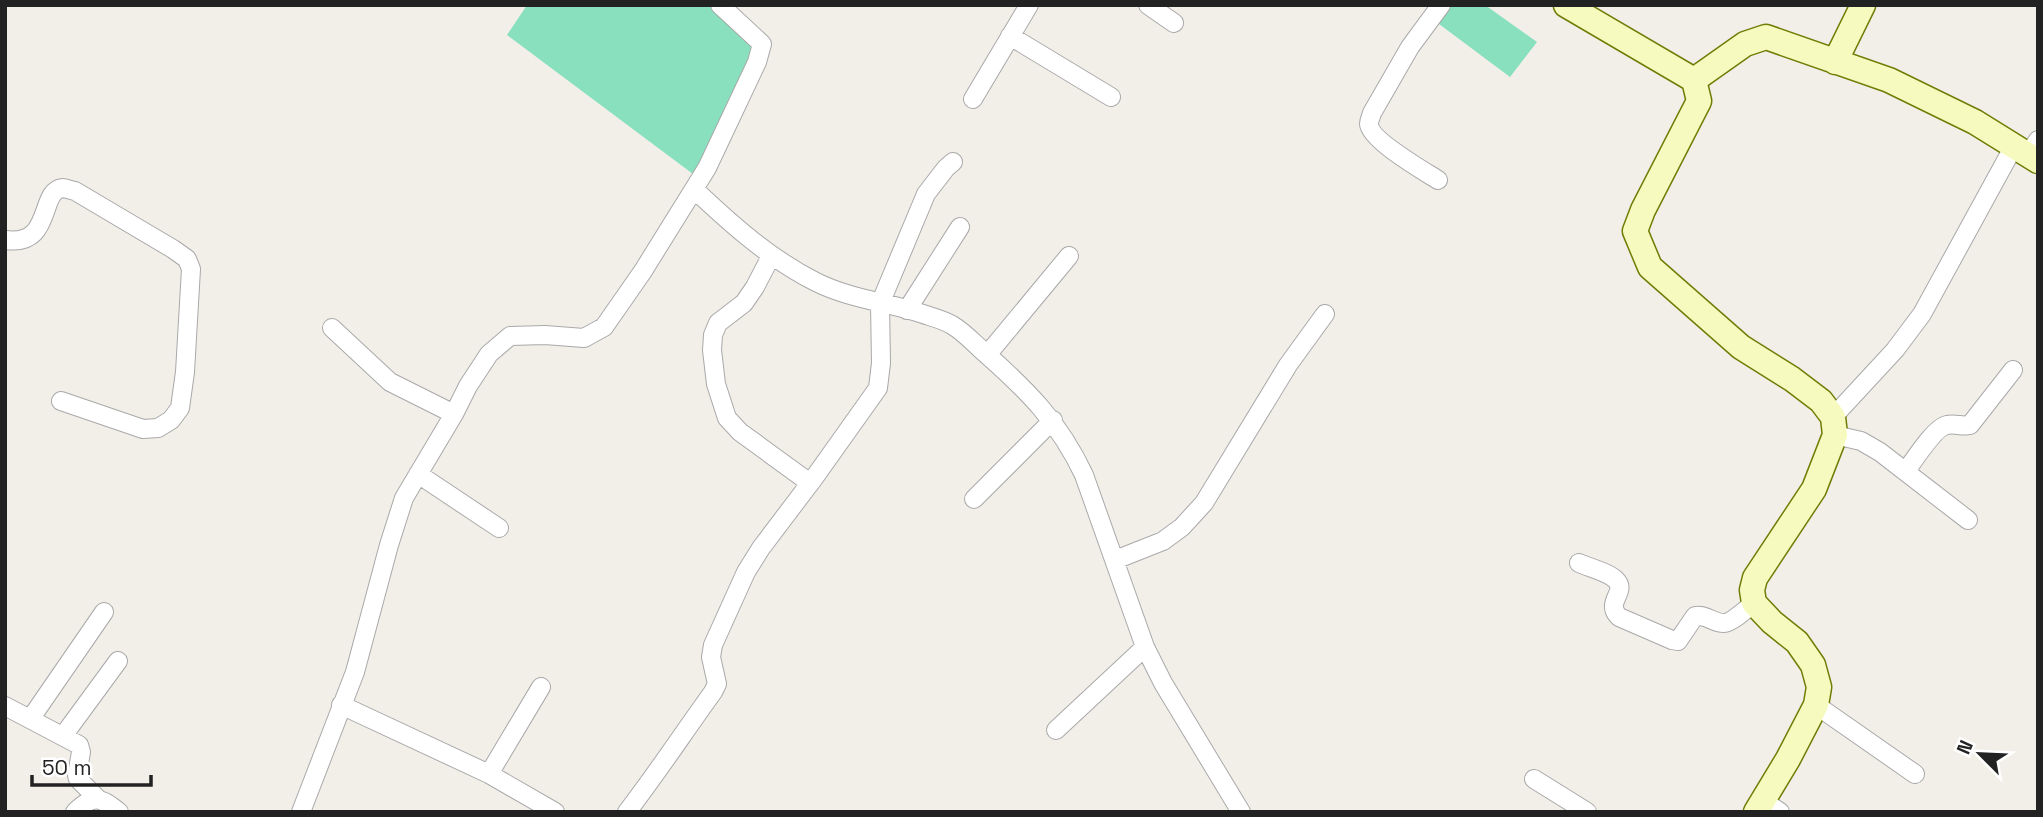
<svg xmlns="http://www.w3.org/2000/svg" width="2043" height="817" viewBox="0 0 2043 817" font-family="'Space Grotesk',sans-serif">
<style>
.pitch{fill:#88e0be}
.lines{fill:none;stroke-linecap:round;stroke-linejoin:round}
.street-casing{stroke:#a9a9a9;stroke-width:20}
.secondary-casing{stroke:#707d05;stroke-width:27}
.street{stroke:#fff;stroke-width:18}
.secondary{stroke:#f7fabf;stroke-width:24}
</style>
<rect width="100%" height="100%" fill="#f2efe9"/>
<path class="pitch" d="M527,5H722L762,44L697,177L507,35Z
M1447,5H1485L1537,42L1510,77L1435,21Z"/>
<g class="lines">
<defs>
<path id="street" d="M1148,5L1174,23
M1010,36L1111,97
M973,99L1029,5
M2028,155L2038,140
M1438,180C1424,171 1370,140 1369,124C1369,120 1371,117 1372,113L1410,47L1441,5
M694,189C731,224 770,259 816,282C850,299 887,302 923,314C932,317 944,320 952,325C964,332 975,344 985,353C1028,391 1059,422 1084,475L1145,647L1163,683L1241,812
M5,240C54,247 38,190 63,188C65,188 73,191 75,191L173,249L187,259L191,269L185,372L180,408L171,420L158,428L143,429L61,401
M771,256L755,287L744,303L718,323L713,335L712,350L716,384L727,418L740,432L810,483
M907,310L960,227
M332,328L390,382L454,414
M987,355L1069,256
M1833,417L1895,350L1922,314L2014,146
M1835,435L1861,441L1880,452L1968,520
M1906,471C1914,460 1935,427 1947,425C1955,423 1962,427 1970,425L2013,370
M418,474L499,528
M974,499L1053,420
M1115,560L1163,541L1182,527L1204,503L1288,365L1325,314
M1579,563C1590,568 1608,572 1616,580C1628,592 1604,602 1619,617L1672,640L1678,641L1695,616C1706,614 1713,623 1724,623C1731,623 1748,608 1754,603
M341,705L489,774L555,812
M1816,705L1915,774
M5,706L79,745L81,752L77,775L78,779L98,799
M31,718L104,612
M1056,730L1145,647
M63,736L118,661
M489,774L541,687
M1534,779L1587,812
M1763,801L1780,812
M75,812C94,794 100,797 119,812
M301,812L355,672L389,545L404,498L454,414L468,386L489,354L510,336L545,335L584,338L604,327L643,271L707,168L757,62L762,44L720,5
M627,812C657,773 684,732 713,692L717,684L711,657L713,645L746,572L761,548L814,478L878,388L881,363L880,304L926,194L946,168L953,162"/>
<path id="secondary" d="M1566,5L1694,80L1699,101L1643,210L1635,231L1650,267L1741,347L1792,379L1821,401L1833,417L1835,435L1814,489L1755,578L1752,590L1754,603L1772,622L1797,642L1813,665L1819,687L1816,705L1788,759L1756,812
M1835,62L1863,5
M1694,80L1745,44L1766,37L1889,80L1975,122L2038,161"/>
</defs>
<use href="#street" class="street-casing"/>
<use href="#secondary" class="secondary-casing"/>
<use href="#street" class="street"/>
<use href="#secondary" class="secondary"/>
</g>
<rect width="2043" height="817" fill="none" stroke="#222222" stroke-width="14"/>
<g transform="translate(1980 754) rotate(294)" stroke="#ffffff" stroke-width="5" paint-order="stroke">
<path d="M0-5L12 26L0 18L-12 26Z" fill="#222222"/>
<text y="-10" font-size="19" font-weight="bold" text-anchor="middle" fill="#222222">N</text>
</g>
<path d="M32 775v10h119v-10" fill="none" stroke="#222222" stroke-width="3.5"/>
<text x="42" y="775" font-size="21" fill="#222222" stroke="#ffffff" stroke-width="5" paint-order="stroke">50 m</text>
</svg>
